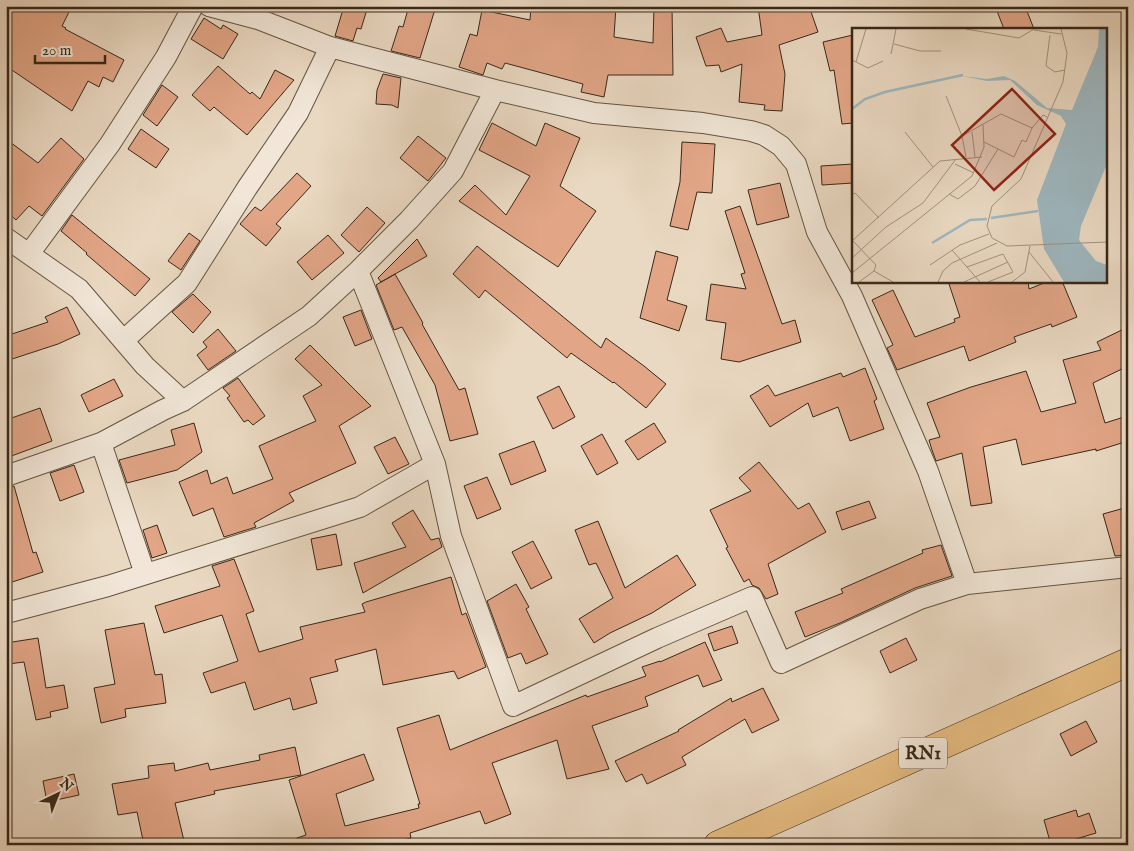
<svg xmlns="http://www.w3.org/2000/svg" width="1134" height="851" viewBox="0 0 1134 851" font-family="'IM FELL English',serif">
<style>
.building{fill:#e2a687;stroke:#382818}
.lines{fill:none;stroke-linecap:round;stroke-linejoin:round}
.street-casing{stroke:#645442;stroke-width:22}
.highway-casing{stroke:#382818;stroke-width:29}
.street{stroke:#f1e6d7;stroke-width:20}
.highway{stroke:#e5bc81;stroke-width:28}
.labels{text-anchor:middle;stroke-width:4;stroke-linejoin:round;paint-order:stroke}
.shield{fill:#f1e6d7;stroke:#706151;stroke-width:1}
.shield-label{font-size:18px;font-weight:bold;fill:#382818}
.inset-river{fill:none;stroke:#9eb7bf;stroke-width:2.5}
.inset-road{fill:none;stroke:#a3927e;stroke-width:1}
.view{fill:#8f2418;fill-opacity:0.15;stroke:#8f2418;stroke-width:2.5}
.inset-edge{fill:none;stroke:#382818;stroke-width:2.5}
</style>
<rect width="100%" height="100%" fill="#ead9c2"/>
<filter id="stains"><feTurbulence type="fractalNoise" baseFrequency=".004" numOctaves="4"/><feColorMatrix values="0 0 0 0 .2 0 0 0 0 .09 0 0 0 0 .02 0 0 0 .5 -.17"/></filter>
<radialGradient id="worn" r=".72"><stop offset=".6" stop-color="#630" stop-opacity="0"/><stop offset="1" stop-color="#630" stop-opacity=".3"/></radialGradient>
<path class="building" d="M6,6H72L62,26L66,28L65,29L124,60L113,82L103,77L99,87L88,81L72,111L6,66Z
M344,6H368L361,29L357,28L353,41L335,36Z
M409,6H436L420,58L391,51L399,26L403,27Z
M531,6H616L614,37L653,43L654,6H672L673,75H608L604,97L581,92L583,84L505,63L502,69L487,63L483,75L459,67L470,34L477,36L482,10L530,20Z
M758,6H809L818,32L779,45L785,74L782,111L764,110L765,105L739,102L742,64L721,72L719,65L706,66L696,37L721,28L727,42L762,35Z
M995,6H1025L1034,29H1004Z
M204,18L221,29L223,25L238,34L223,59L191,39Z
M853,35V123L842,124L834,70L830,71L823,42Z
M218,66L250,94L252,92L260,99L275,70L294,80L247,135L214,107L210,111L192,95Z
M383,74L401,78L398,108L392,105L376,104L377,90Z
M162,85L178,97L157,126L143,115Z
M492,123L536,146L545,123L580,138L560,186L596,211L558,267L459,201L475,185L506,215L530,176L479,150Z
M141,129L169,149L156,168L128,149Z
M418,136L446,158L428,181L400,158Z
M61,138L84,159L42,216L29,206L16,220L6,211V139L38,163Z
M682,142L715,144L712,193L697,192L688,230L670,226L680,182Z
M853,164V183L822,185L821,166Z
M297,173L311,186L276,224L281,228L266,246L240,224L255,207L261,211Z
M780,183L789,217L757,225L748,190Z
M740,206L782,324L795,320L801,342L739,362L721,359L726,323L706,320L711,284L746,289L741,274L745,273L725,211Z
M367,207L385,223L359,252L341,235Z
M72,215L150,279L135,296L86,254L87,253L61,231Z
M189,233L200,241L181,270L168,261Z
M328,235L344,253L312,280L297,262Z
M417,239L427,256L381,282L378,278Z
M477,246L601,348L606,338L644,366L666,384L646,408L614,382L613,383L571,353L567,358L485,290L479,298L453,274Z
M656,251L678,257L667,300L687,306L679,331L640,318Z
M395,274L423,323L422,324L459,390L465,388L478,434L450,441L435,385L402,327L394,330L376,285Z
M948,281H1028L1029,289L1049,281H1062L1077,317L1052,327L1051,324L1014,337L1016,342L969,361L964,346L897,370L887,348L893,345L872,300L893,290L915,337L955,322L954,319L960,317Z
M193,294L211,312L193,333L172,312Z
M67,307L80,334L58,344L6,361V336L48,322L45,317Z
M361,310L372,339L355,346L343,317Z
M1128,327V366L1093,383L1105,423L1124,417L1128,427V441L1096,451V449L1022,465L1016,439L983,447L992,503L971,506L962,453L936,461L932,450L929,440L940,437L927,403L971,387L1026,371L1041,412L1076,403L1063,360L1101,350L1097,342Z
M218,329L236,351L208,370L197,355L207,347L203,342Z
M310,345L371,406L339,426L356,463L289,493L294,501L254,523L256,527L224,537L213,508L193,516L179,482L207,470L211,484L227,477L233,494L273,479L259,446L316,421L303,396L322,385L295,359Z
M865,368L877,399L874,401L884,429L850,441L838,407L813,417L808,403L770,427L750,396L768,385L775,396L841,373L843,377Z
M238,378L265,416L253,425L248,420L244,422L227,398L230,396L223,388Z
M114,379L123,396L89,412L81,395Z
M559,386L575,417L553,429L537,397Z
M40,408L52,441L6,458V420Z
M194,423L202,452L177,470L127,483L119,460L175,445L171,430Z
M654,423L666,442L638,460L625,441Z
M602,434L618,463L597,475L581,446Z
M395,437L409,464L388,474L374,447Z
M534,441L546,471L511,485L499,454Z
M759,462L798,509L809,503L826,532L768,564L778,594L766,599L759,588L752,585L749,579L744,582L726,548L728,547L710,510L751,491L739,478Z
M74,465L84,492L60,501L50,473Z
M487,477L501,509L477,519L464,486Z
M14,486L33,553L36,552L43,572L6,584V488Z
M869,501L876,518L842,530L836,512Z
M1128,507V555L1115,556L1103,514Z
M413,510L431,540L439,538L442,547L363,593L354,563L406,547L392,523Z
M598,521L625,588L677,555L696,585L652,613L610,633L594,643L579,619L613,598L596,563L589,565L575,530Z
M157,525L167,553L152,558L143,530Z
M336,534L342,565L317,570L311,539Z
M533,541L552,578L531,589L512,552Z
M941,545L952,576L915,588L840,623L805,637L795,612L843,593L841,589L923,553L922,550Z
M234,559L254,611L246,614L259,652L303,639L300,627L365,612L362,604L366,602L451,577L462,615L466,613L486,667L458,679L454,671L383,685L376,649L335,660L338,671L310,678L317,703L293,710L290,698L254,710L245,682L211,693L203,673L238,661L222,615L164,633L155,606L220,586L212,566Z
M516,584L529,607L526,609L548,654L526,664L521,653L508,658L487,601Z
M144,623L155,675L162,674L166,703L125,709L126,717L101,723L94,688L115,684L105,630Z
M732,626L738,643L714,651L708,634Z
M38,638L46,688L64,685L68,708L50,712L51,717L36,720L24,662L8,664L6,643Z
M906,638L917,660L890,673L880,651Z
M705,642L722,680L703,687L698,675L645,697L648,706L592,726L609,769L567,779L557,740L492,763L511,814L485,824L480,811L410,833L411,838L382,845H297V838L306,835L289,780L364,754L374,780L336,794L345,826L419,808L418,804H420L397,728L439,715L450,750L586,695L587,697L646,676L642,667L660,661V662Z
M763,688L779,720L752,733L745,719L682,757L686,765L647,784L642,774L626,782L615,761L679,731L678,730L731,698L732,702Z
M1086,721L1097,742L1071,756L1060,734Z
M295,747L301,775L214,791L215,794L175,803L185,845H144L137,812L118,815L112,784L149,778L148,766L174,763L175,771L208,763L210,770L260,760L259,755Z
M74,774L79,795L47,802L43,781Z
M1076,810L1078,817L1089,813L1096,833L1076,839L1078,845H1051L1044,820Z"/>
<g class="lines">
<defs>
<path id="street" d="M209,6L258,19L330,47L495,90L594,113L703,123L751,131L764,135L781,146L796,164L817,232L852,296L928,471L967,584
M6,238L79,289L145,366L183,401
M29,254L110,144L166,57L193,6
M358,271L435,464L451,536L513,706L657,638L752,597L781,663L920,599L967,584L1128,567
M124,340L187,283L247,188L298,113L330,47
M101,443L145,574
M6,476L101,443L163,410L183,401L309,316L358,271L409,220L453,171L495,90
M6,613L108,586L360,507L435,464"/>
<path id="highway" d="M718,845L1128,662"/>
</defs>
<use href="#street" class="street-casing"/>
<use href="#highway" class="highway-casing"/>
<use href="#street" class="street"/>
<use href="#highway" class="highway"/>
</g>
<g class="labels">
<rect class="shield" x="899" y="737.5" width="48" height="31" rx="4"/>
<g class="shield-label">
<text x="923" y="759">RN1</text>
</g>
</g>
<g transform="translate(852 28)">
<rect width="255" height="255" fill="#ead9c2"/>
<path d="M247,1H255V136L229,198L227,212L244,233L255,237V254H212L192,221L185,172L214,96L209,88L185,77L158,52L135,53L110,48L135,51L152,48L163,53L195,80L220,82L246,19Z" fill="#9eb7bf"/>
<path class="inset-river" d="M0,81L13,71L33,64L111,47M139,190L186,183M80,215L118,192L135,191"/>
<path class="inset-road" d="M114,1L167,10L182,1M209,1L215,25L211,54L169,151L140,178L135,198L140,210L155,218L255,214M182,2L209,6M198,7L194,38L203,44L213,42M42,16L68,23H89M39,26L44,1M0,32L16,40L31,33M4,34L14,1M94,68L110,108L114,129M53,104L81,139M120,104L123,129M110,108L149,86L180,100M132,114L162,129L170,112L174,114L180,100L191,87L195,89M103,136L122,145M97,166L106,171L123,158L146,121M0,167L3,165L27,190M0,213L88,133L130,129M1,213L24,237L22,243L7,254M100,222L128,254M177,224L201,254M0,230L34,199L71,175L104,131M78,237L108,217L137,206M115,239L151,226L161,244L136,254M22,243L41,254M0,245L120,148L132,119L131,97M86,254L91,243L100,235L145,215M112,254L156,234M160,254L173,244L178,218"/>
<path class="view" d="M160,61L203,106L142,162L100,117Z"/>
<rect width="255" height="255" class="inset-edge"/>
</g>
<rect width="1134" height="851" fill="none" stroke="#ead9c2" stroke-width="25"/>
<rect x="8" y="8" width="1119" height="836" fill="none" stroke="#382818" stroke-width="2.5"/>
<rect x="12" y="12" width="1109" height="826" fill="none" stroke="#382818"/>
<g transform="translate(58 794) rotate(43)" stroke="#f1e6d7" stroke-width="4" paint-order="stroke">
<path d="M0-4L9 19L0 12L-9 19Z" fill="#382818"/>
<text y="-8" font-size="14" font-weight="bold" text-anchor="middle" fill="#382818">N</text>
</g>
<path d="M35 55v8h70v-8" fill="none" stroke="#382818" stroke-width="2.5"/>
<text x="42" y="55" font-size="15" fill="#382818" stroke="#f1e6d7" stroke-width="4" paint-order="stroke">20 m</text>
<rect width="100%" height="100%" filter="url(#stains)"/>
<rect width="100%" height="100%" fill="url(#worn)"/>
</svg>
